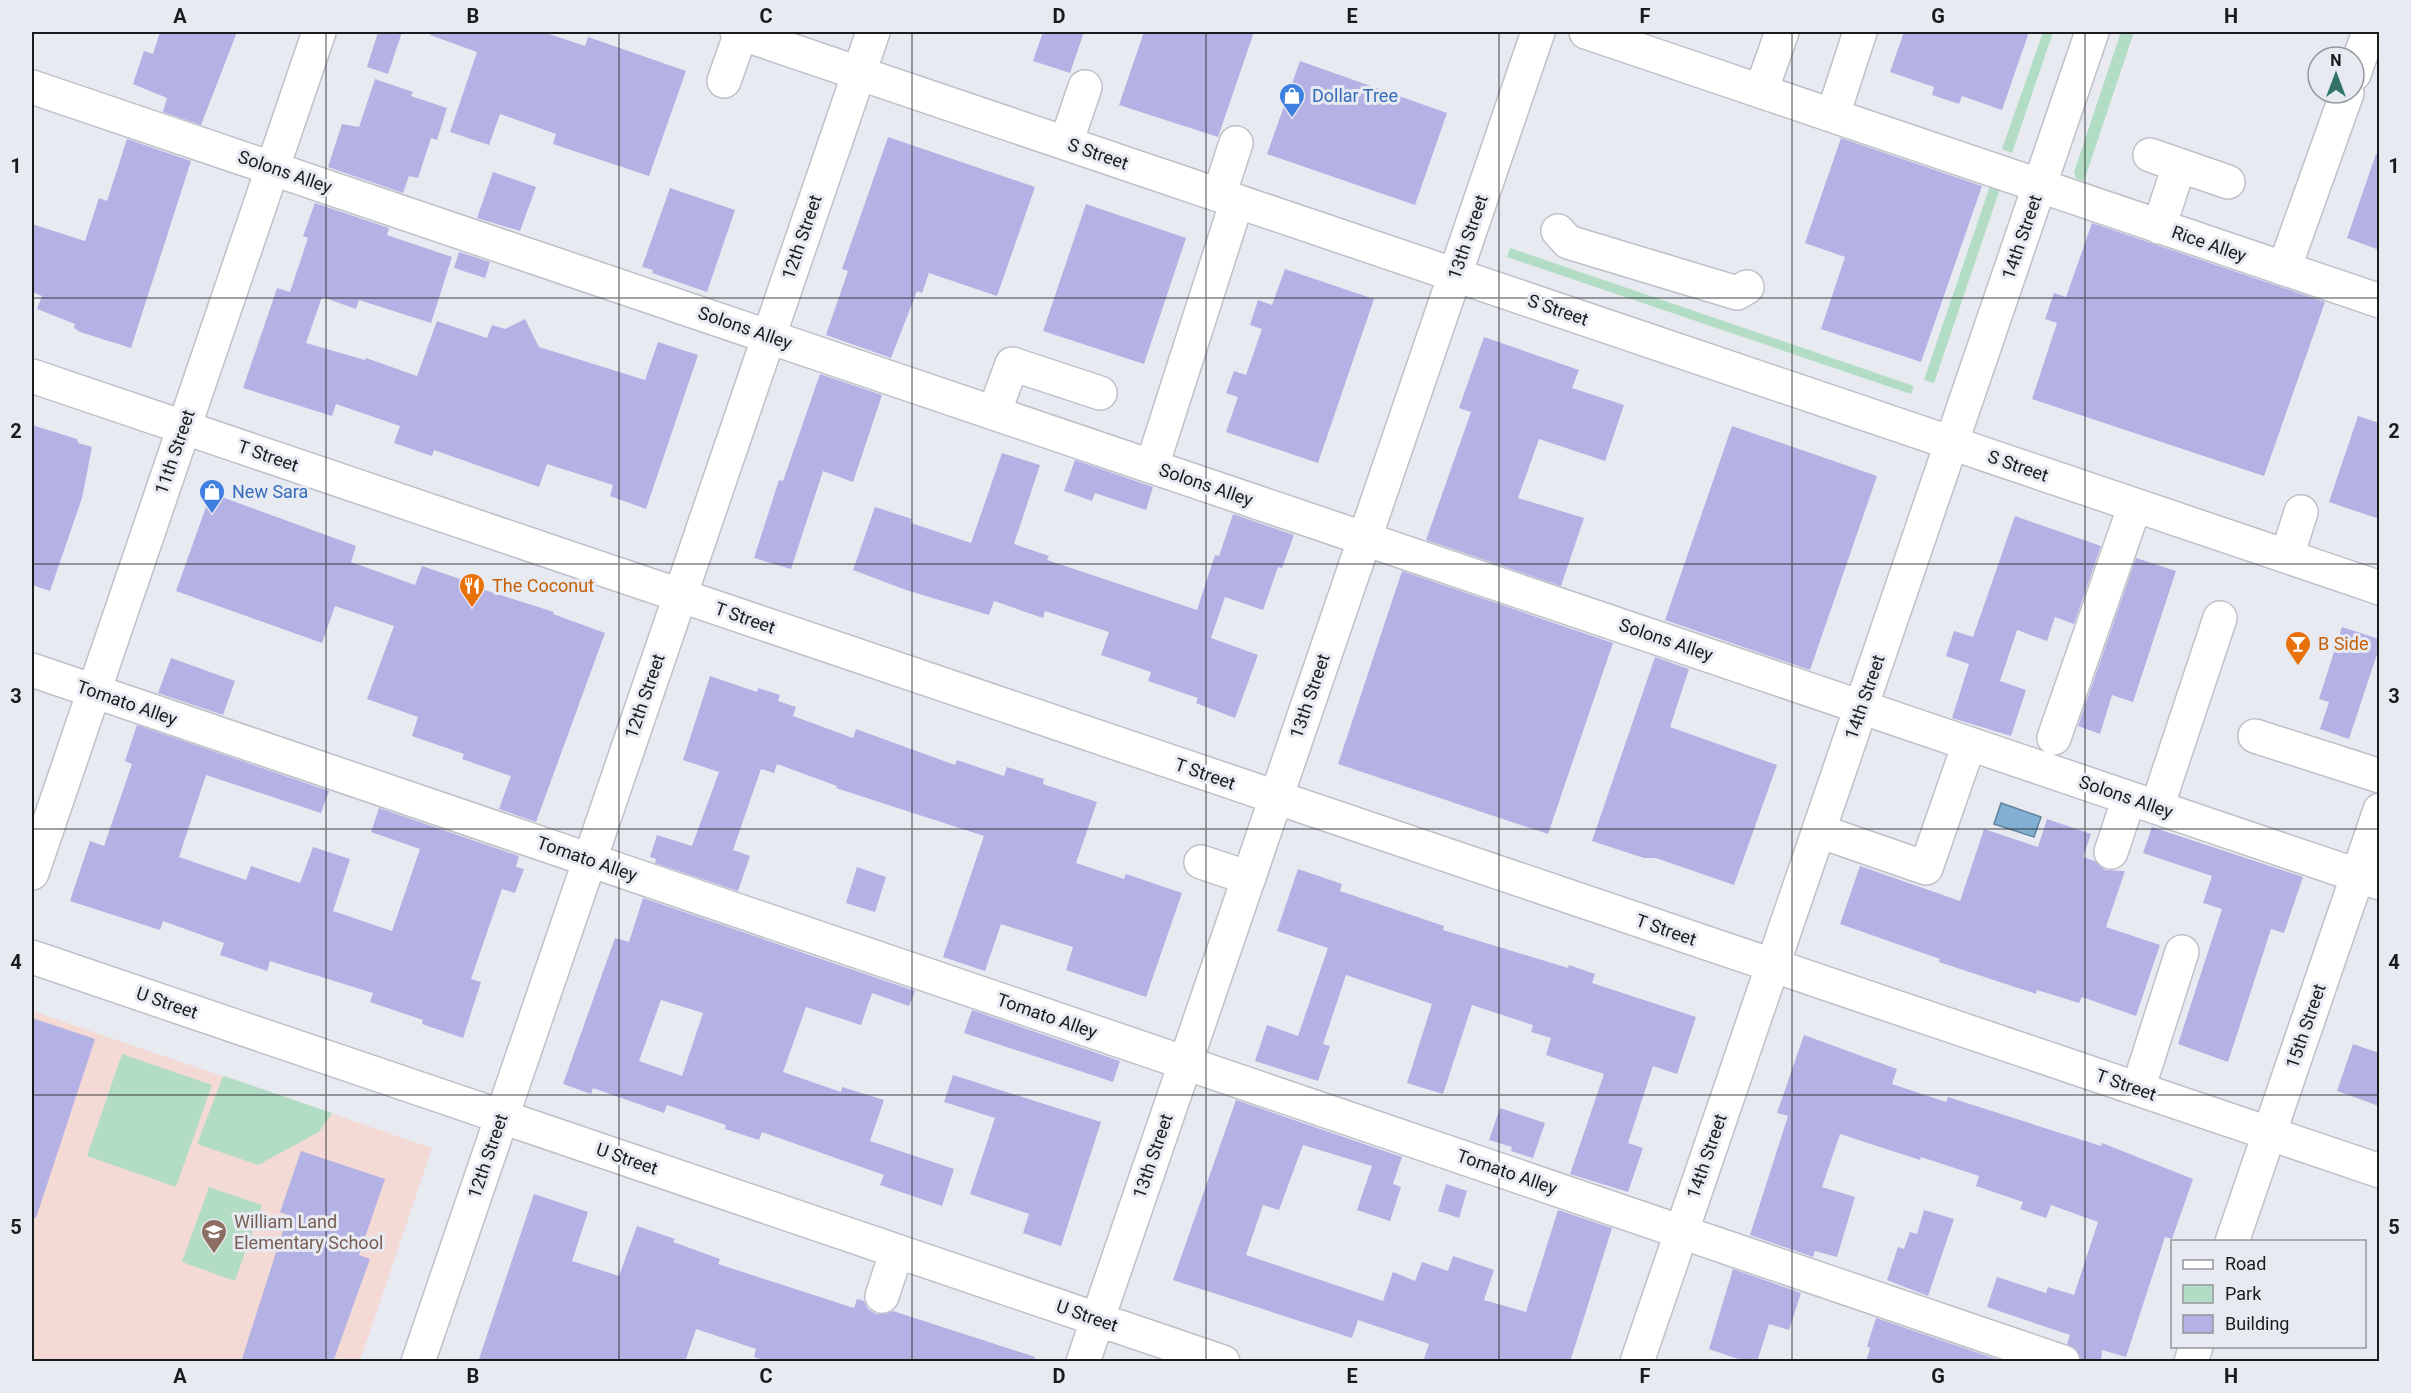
<svg xmlns="http://www.w3.org/2000/svg" width="2411" height="1393" viewBox="0 0 2411 1393" font-family="Roboto,sans-serif">
<style>
.education{fill:#f4dad4}
.green{fill:#b3dcc4}
.water{fill:#82afd2;stroke:#63839c;stroke-width:1.5}
.building{fill:#b4b2e4;fill-rule:evenodd}
.lines{fill:none;stroke-linecap:round;stroke-linejoin:round}
.minor-casing{stroke:#bfc1c8;stroke-width:36}
.major-casing{stroke:#bfc1c8;stroke-width:36}
.minor{stroke:#fff;stroke-width:33}
.major{stroke:#fff;stroke-width:33}
.grid{fill:none;stroke:#1a1b1d;stroke-width:1.5;stroke-opacity:0.55}
.labels{text-anchor:middle;stroke-width:6;stroke-linejoin:round;paint-order:stroke}
.shop-label{font-size:18px;fill:#366cbe;stroke:#e7eaf1;text-anchor:start}
.street-label{font-size:18px;fill:#1a1b1d;stroke:#e7eaf1}
.food-label{font-size:18px;fill:#c56008;stroke:#e7eaf1;text-anchor:start}
.education-label{font-size:18px;fill:#785e54;stroke:#e7eaf1;text-anchor:start}
.neatline{fill:none;stroke:#1a1b1d;stroke-width:2}
.grid-label{font-size:20px;text-anchor:middle;font-weight:bold;fill:#1a1b1d}
</style>
<rect width="100%" height="100%" fill="#e7eaf1"/>
<path class="education" d="M32,1011L432,1148L360,1361L32,1362Z"/>
<path class="green" d="M2043,32H2053L2012,153L2002,149Z
M2121,32H2134L2084,181L2076,178L2074,172Z
M1993,177L2003,180L1934,383L1924,380Z
M1510,248L1914,386L1911,394L1507,257Z
M122,1054L212,1085L176,1187L87,1156Z
M223,1076H224L332,1113L319,1132L258,1165L197,1144Z
M209,1187L262,1205L235,1281L182,1262Z"/>
<path class="water" d="M2001,803L2041,817L2034,837L1994,824Z"/>
<path class="building" d="M160,32H237L201,125L163,112L167,98L133,84L144,51L153,54Z
M378,32H402L388,74L367,67Z
M430,32H543L585,46L588,37L686,71L649,176L553,144L556,134L500,114L489,145L450,132L477,52L430,35Z
M1043,32H1084L1070,73L1033,61Z
M1144,32H1254L1218,137L1119,105Z
M1904,32H2029L2002,110L1962,96L1959,104L1932,95L1934,87L1890,72Z
M1300,61L1447,113L1415,205L1267,154Z
M375,79L413,92L411,96L447,108L437,140L431,138L418,178L409,176L403,193L328,167L342,124L359,127Z
M888,137L1035,187L997,296L929,273L922,293L917,291L891,358L826,335L848,271L842,269Z
M1841,138L1982,186L1921,362L1821,329L1845,257L1805,243Z
M127,139L191,161L131,348L80,332L74,328L75,324L37,309L42,296L32,292V224L85,241L99,198L107,201Z
M2376,154L2379,155V250L2347,238Z
M493,172L536,187L520,231L477,218Z
M670,188L735,210L707,292L652,273L653,270L642,267Z
M315,203L389,228L387,235L452,257L431,323L359,300L356,309L322,297L306,343L365,360L366,358L417,376L437,321L487,338L492,325L505,329L525,319L539,347L645,380L658,342L698,355L646,509L610,496L613,485L547,464L539,487L434,450L432,456L394,443L400,426L336,404L332,416L243,388L277,288L290,292L308,238L303,236Z
M1086,204L1186,238L1144,364L1043,331Z
M2092,223L2325,302L2264,476L2032,399L2057,323L2045,319L2054,293L2066,297Z
M459,252L490,262L485,278L454,268Z
M1285,269L1374,299L1318,463L1226,432L1238,397L1226,393L1234,371L1246,375L1262,329L1250,325L1258,300L1272,305Z
M1484,337L1579,370L1572,388L1624,405L1605,461L1539,439L1518,498L1584,518L1561,586L1426,540L1471,412L1459,408Z
M820,374L882,395L853,482L823,471L791,569L754,558L779,480L783,481Z
M2358,416L2379,423V519L2329,502Z
M32,425L77,439L78,443L92,447L82,498L50,591L32,585Z
M1732,426L1877,476L1810,670L1665,620Z
M1002,453L1040,465L1014,544L1049,556L1047,560L1197,610L1215,555L1219,556L1233,514L1294,535L1282,568L1278,567L1263,610L1225,597L1211,638L1258,655L1235,718L1196,703L1198,698L1148,681L1151,672L1101,655L1109,632L1045,611L1043,618L994,601L989,615L906,590L853,570L875,507L912,519L911,523L971,543Z
M1075,460L1153,487L1146,510L1095,493L1092,501L1064,491Z
M211,493L356,546L351,562L415,585L422,566L460,579L459,582L554,612L553,614L605,633L536,822L499,809L511,776L462,759L464,754L412,736L418,717L367,699L394,626L335,606L322,643L176,591Z
M2015,516L2101,546L2074,624L2055,617L2047,641L2017,630L2000,681L2026,690L2011,736L1952,718L1969,664L1946,656L1954,631L1973,637Z
M2136,558L2176,571L2133,702L2112,695L2100,734L2078,726Z
M1402,571L1613,643L1548,834L1338,764Z
M2342,627L2379,639V648L2349,739L2320,729L2329,702L2319,699Z
M1655,657L1689,669L1670,727L1777,765L1734,885L1656,858H1644L1592,841Z
M171,658L235,681L223,715L158,693Z
M710,676L757,692L758,688L780,695L778,701L796,707L793,716L853,738L856,729L955,765L957,760L1004,776L1007,767L1044,779L1043,784L1097,802L1076,863L1124,879L1126,874L1182,893L1146,997L1066,970L1073,947L1001,924L985,971L943,957L984,836L836,788L837,786L777,764L774,773L761,769L733,850L750,856L738,891L655,863L656,859L650,857L657,835L692,846L719,772L683,760Z
M137,725L329,791L321,813L206,775L179,857L246,880L251,866L300,883L313,847L350,859L333,911L392,931L420,849L371,832L379,808L519,856L516,867L524,869L515,893L502,889L471,979L481,982L463,1038L422,1024L423,1020L370,1002L373,993L270,961L267,971L220,955L224,943L163,921L160,930L70,901L90,841L104,846L132,764L125,761Z
M2047,819L2091,834L2083,857L2095,861L2105,870L2125,871L2106,927L2160,945L2136,1016L2082,997L2079,1003L2037,990L2036,994L1939,962L1940,959L1840,924L1860,866L1960,901L1984,829L2038,847Z
M2152,827L2303,877L2284,933L2271,929L2228,1062L2178,1044L2222,909L2203,903L2212,876L2143,853Z
M857,867L886,877L875,912L846,903Z
M1298,869L1342,884L1340,891L1444,926L1443,930L1568,968L1569,965L1595,974L1592,983L1696,1017L1677,1074L1653,1066L1628,1143L1643,1148L1628,1192L1570,1174L1604,1074L1546,1055L1551,1038L1531,1032L1533,1025L1472,1005L1443,1094L1407,1083L1432,1004L1346,975L1323,1044L1330,1046L1318,1081L1255,1061L1267,1025L1298,1036L1328,948L1277,931Z
M643,898L915,991L909,1006L872,993L861,1025L806,1007L783,1072L841,1092L842,1087L884,1100L870,1141L954,1169L942,1206L880,1185L884,1175L762,1132L759,1140L725,1129L726,1125L667,1105L664,1113L593,1088L591,1094L563,1084L615,938L629,942ZM661,1000L703,1013L682,1076L639,1061Z
M972,1010L1120,1061L1113,1082L964,1033Z
M32,1018L95,1039L36,1218H32Z
M1804,1035L1897,1069L1892,1084L1946,1102L1948,1097L2101,1146L2102,1143L2193,1179L2172,1239L2165,1237L2126,1357L2102,1350L2101,1362H2081L2077,1350L2067,1344L2070,1335L1987,1307L1997,1277L2046,1293L2048,1287L2074,1295L2098,1222L2051,1205L2046,1218L2020,1209L2023,1202L1976,1186L1979,1176L1921,1157L1920,1160L1840,1134L1822,1187L1855,1197L1837,1257L1815,1251L1813,1257L1750,1235L1788,1116L1777,1113Z
M2353,1044L2379,1053V1106L2337,1091Z
M953,1075L1101,1122L1061,1246L1023,1233L1029,1214L970,1194L995,1118L944,1102Z
M1236,1100L1402,1157L1393,1184L1401,1187L1390,1221L1357,1210L1372,1166L1303,1145L1279,1210L1263,1205L1246,1255L1383,1301L1393,1272L1415,1281L1422,1262L1448,1271L1453,1256L1494,1270L1484,1300L1526,1312L1558,1210L1612,1228L1570,1362H1423L1429,1344L1358,1320L1352,1338L1173,1280Z
M1500,1108L1545,1123L1533,1158L1511,1151L1512,1147L1489,1140Z
M301,1151L385,1179L359,1255L370,1259L333,1362H241L288,1215L280,1212Z
M1446,1184L1467,1191L1459,1218L1438,1211Z
M534,1194L588,1212L572,1261L619,1276L637,1226L675,1239L673,1242L720,1259L718,1264L854,1308L857,1299L864,1301L868,1309L876,1314H885L893,1311L1035,1357L1034,1362H768L754,1357L756,1349L696,1329L685,1362H478Z
M1924,1210L1954,1219L1928,1296L1887,1280L1898,1247L1904,1249L1910,1232L1917,1234Z
M1733,1269L1801,1293L1789,1330L1769,1324L1757,1362H1747L1709,1349Z
M1876,1318L1999,1360V1362H1866L1870,1348L1867,1346Z"/>
<g class="lines">
<defs>
<path id="minor" d="M737,32L2380,588
M1586,32L2380,301
M2354,74L2369,32
M724,81L741,33
M32,87L2380,883
M1761,91L1782,32
M1833,115L1860,32
M1066,143L1085,87
M2150,155L2228,182
M1219,195L1236,143
M2159,227L2179,166
M1558,231L1568,242L1737,293L1747,287
M2284,269L2347,93
M32,376L2380,1171
M994,413L1012,364L1100,393
M1152,466L1237,201
M2287,556L2301,512
M32,670L2063,1362
M2255,736L2380,776
M2054,738L2135,505
M2157,807L2220,618
M1819,831L1926,868L1969,744
M2111,852L2129,798
M1201,862L1249,878
M32,873L319,32
M32,957L1223,1362
M2138,1089L2182,952
M882,1296L897,1251
M418,1362L873,32
M1083,1362L1538,32
M1637,1362L2092,32"/>
<path id="major" d="M2232,1242L2380,810
M2191,1362L2196,1346"/>
</defs>
<use href="#minor" class="minor-casing"/>
<use href="#major" class="major-casing"/>
<use href="#minor" class="minor"/>
<use href="#major" class="major"/>
</g>
<path class="grid" d="M326,32V1362M619,32V1362M912,32V1362M1206,32V1362M1499,32V1362M1792,32V1362M2085,32V1362M32,298H2380M32,564H2380M32,829H2380M32,1095H2380"/>
<defs>
<symbol id="shop-pin" viewBox="-11 -11 22 30"><path d="M0 17L-7.5 6A9.5 9.5 0 1 1 7.5 6Z" fill="#3f7fe0" stroke="#e7eaf1"/><path d="M-5-2.5h2.3a2.7 3.5 0 0 1 5.4 0H5L5.5 6h-11ZM-1.5-2.5h3a1.5 2.3 0 0 0-3 0Z" fill="#fff"/></symbol>
<symbol id="restaurant-pin" viewBox="-11 -11 22 30"><path d="M0 17L-7.5 6A9.5 9.5 0 1 1 7.5 6Z" fill="#e8710a" stroke="#e7eaf1"/><path d="M-5-6h1v4h1v-4h1v4h1v-4h1v5L-1.5 .5V6h-2V.5L-5-1ZM5-6V6H3V1.5H1.5Q1.5-4 5-6Z" fill="#fff"/></symbol>
<symbol id="bar-pin" viewBox="-11 -11 22 30"><path d="M0 17L-7.5 6A9.5 9.5 0 1 1 7.5 6Z" fill="#e8710a" stroke="#e7eaf1"/><path d="M-6-5H6L.8 .8V4.5H3.5V6h-7V4.5H-.8V.8Z" fill="#fff"/></symbol>
<symbol id="school-pin" viewBox="-11 -11 22 30"><path d="M0 17L-7.5 6A9.5 9.5 0 1 1 7.5 6Z" fill="#8d6e63" stroke="#e7eaf1"/><path d="M0-5L7-2L0 1L-7-2ZM-4 1L0 2.5L4 1V4Q0 6-4 4Z" fill="#fff"/></symbol>
</defs>
<g fill-rule="evenodd">
<use href="#shop-pin" x="1277" y="81" width="30" height="40"/>
<use href="#shop-pin" x="197" y="477" width="30" height="40"/>
<use href="#restaurant-pin" x="457" y="571" width="30" height="40"/>
<use href="#bar-pin" x="2283" y="629" width="30" height="40"/>
<use href="#school-pin" x="199" y="1217" width="30" height="40"/>
</g>
<g class="labels">
<g class="shop-label">
<text x="1312" y="102">Dollar Tree</text>
<text x="232" y="498">New Sara</text>
</g>
<g class="street-label">
<text transform="translate(1098 154) rotate(19)" y="6">S Street</text>
<text transform="translate(285 172) rotate(19)" y="6">Solons Alley</text>
<text transform="translate(802 237) rotate(-71)" y="6">12th Street</text>
<text transform="translate(1468 237) rotate(-71)" y="6">13th Street</text>
<text transform="translate(2022 237) rotate(-71)" y="6">14th Street</text>
<text transform="translate(2209 244) rotate(19)" y="6">Rice Alley</text>
<text transform="translate(1558 310) rotate(19)" y="6">S Street</text>
<text transform="translate(745 328) rotate(19)" y="6">Solons Alley</text>
<text transform="translate(175 452) rotate(-71)" y="6">11th Street</text>
<text transform="translate(268 456) rotate(19)" y="6">T Street</text>
<text transform="translate(2018 466) rotate(19)" y="6">S Street</text>
<text transform="translate(1206 485) rotate(19)" y="6">Solons Alley</text>
<text transform="translate(745 618) rotate(19)" y="6">T Street</text>
<text transform="translate(1666 640) rotate(19)" y="6">Solons Alley</text>
<text transform="translate(645 696) rotate(-71)" y="6">12th Street</text>
<text transform="translate(1310 696) rotate(-71)" y="6">13th Street</text>
<text transform="translate(1865 697) rotate(-71)" y="6">14th Street</text>
<text transform="translate(127 703) rotate(19)" y="6">Tomato Alley</text>
<text transform="translate(1205 774) rotate(19)" y="6">T Street</text>
<text transform="translate(2126 797) rotate(19)" y="6">Solons Alley</text>
<text transform="translate(587 859) rotate(19)" y="6">Tomato Alley</text>
<text transform="translate(1666 930) rotate(19)" y="6">T Street</text>
<text transform="translate(167 1003) rotate(19)" y="6">U Street</text>
<text transform="translate(1047 1016) rotate(19)" y="6">Tomato Alley</text>
<text transform="translate(2306 1026) rotate(-71)" y="6">15th Street</text>
<text transform="translate(2126 1085) rotate(19)" y="6">T Street</text>
<text transform="translate(488 1156) rotate(-71)" y="6">12th Street</text>
<text transform="translate(1153 1156) rotate(-71)" y="6">13th Street</text>
<text transform="translate(1707 1156) rotate(-71)" y="6">14th Street</text>
<text transform="translate(627 1159) rotate(19)" y="6">U Street</text>
<text transform="translate(1507 1172) rotate(19)" y="6">Tomato Alley</text>
<text transform="translate(1087 1316) rotate(19)" y="6">U Street</text>
</g>
<g class="food-label">
<text x="492" y="592">The Coconut</text>
<text x="2318" y="650">B Side</text>
</g>
<g class="education-label">
<text x="234" y="1228">William Land<tspan x="234" dy="21">Elementary School</tspan></text>
</g>
</g>
<rect width="2411" height="1393" fill="none" stroke="#e7eaf1" stroke-width="66"/>
<rect x="2171" y="1240" width="195" height="108" fill="#e7eaf1" stroke="#95979c" stroke-width="1.5"/>
<rect x="2183" y="1260" width="30" height="9" fill="#ffffff" stroke="#95979c" stroke-width="1.5"/>
<text x="2225" y="1270" font-size="18" fill="#1a1b1d">Road</text>
<rect x="2183" y="1285" width="30" height="18" fill="#b3dcc4" stroke="#95979c" stroke-width="1.5"/>
<text x="2225" y="1300" font-size="18" fill="#1a1b1d">Park</text>
<rect x="2183" y="1315" width="30" height="18" fill="#b4b2e4" stroke="#95979c" stroke-width="1.5"/>
<text x="2225" y="1330" font-size="18" fill="#1a1b1d">Building</text>
<g transform="translate(2336 75)"><circle r="28" fill="#e7eaf1" stroke="#95979c" stroke-width="1.5"/>
<path d="M0-4.5L10 22L0 15L-10 22Z" fill="#327566"/>
<text y="-9" font-size="16" font-weight="bold" text-anchor="middle" fill="#1a1b1d">N</text>
</g>
<rect x="33" y="33" width="2345" height="1327" class="neatline"/>
<g class="grid-label">
<text x="180" y="23">A</text>
<text x="473" y="23">B</text>
<text x="766" y="23">C</text>
<text x="1059" y="23">D</text>
<text x="1352" y="23">E</text>
<text x="1645" y="23">F</text>
<text x="1938" y="23">G</text>
<text x="2231" y="23">H</text>
<text x="16" y="173">1</text>
<text x="2394" y="173">1</text>
<text x="16" y="438">2</text>
<text x="2394" y="438">2</text>
<text x="16" y="703">3</text>
<text x="2394" y="703">3</text>
<text x="16" y="969">4</text>
<text x="2394" y="969">4</text>
<text x="16" y="1234">5</text>
<text x="2394" y="1234">5</text>
<text x="180" y="1383">A</text>
<text x="473" y="1383">B</text>
<text x="766" y="1383">C</text>
<text x="1059" y="1383">D</text>
<text x="1352" y="1383">E</text>
<text x="1645" y="1383">F</text>
<text x="1938" y="1383">G</text>
<text x="2231" y="1383">H</text>
</g>
</svg>
